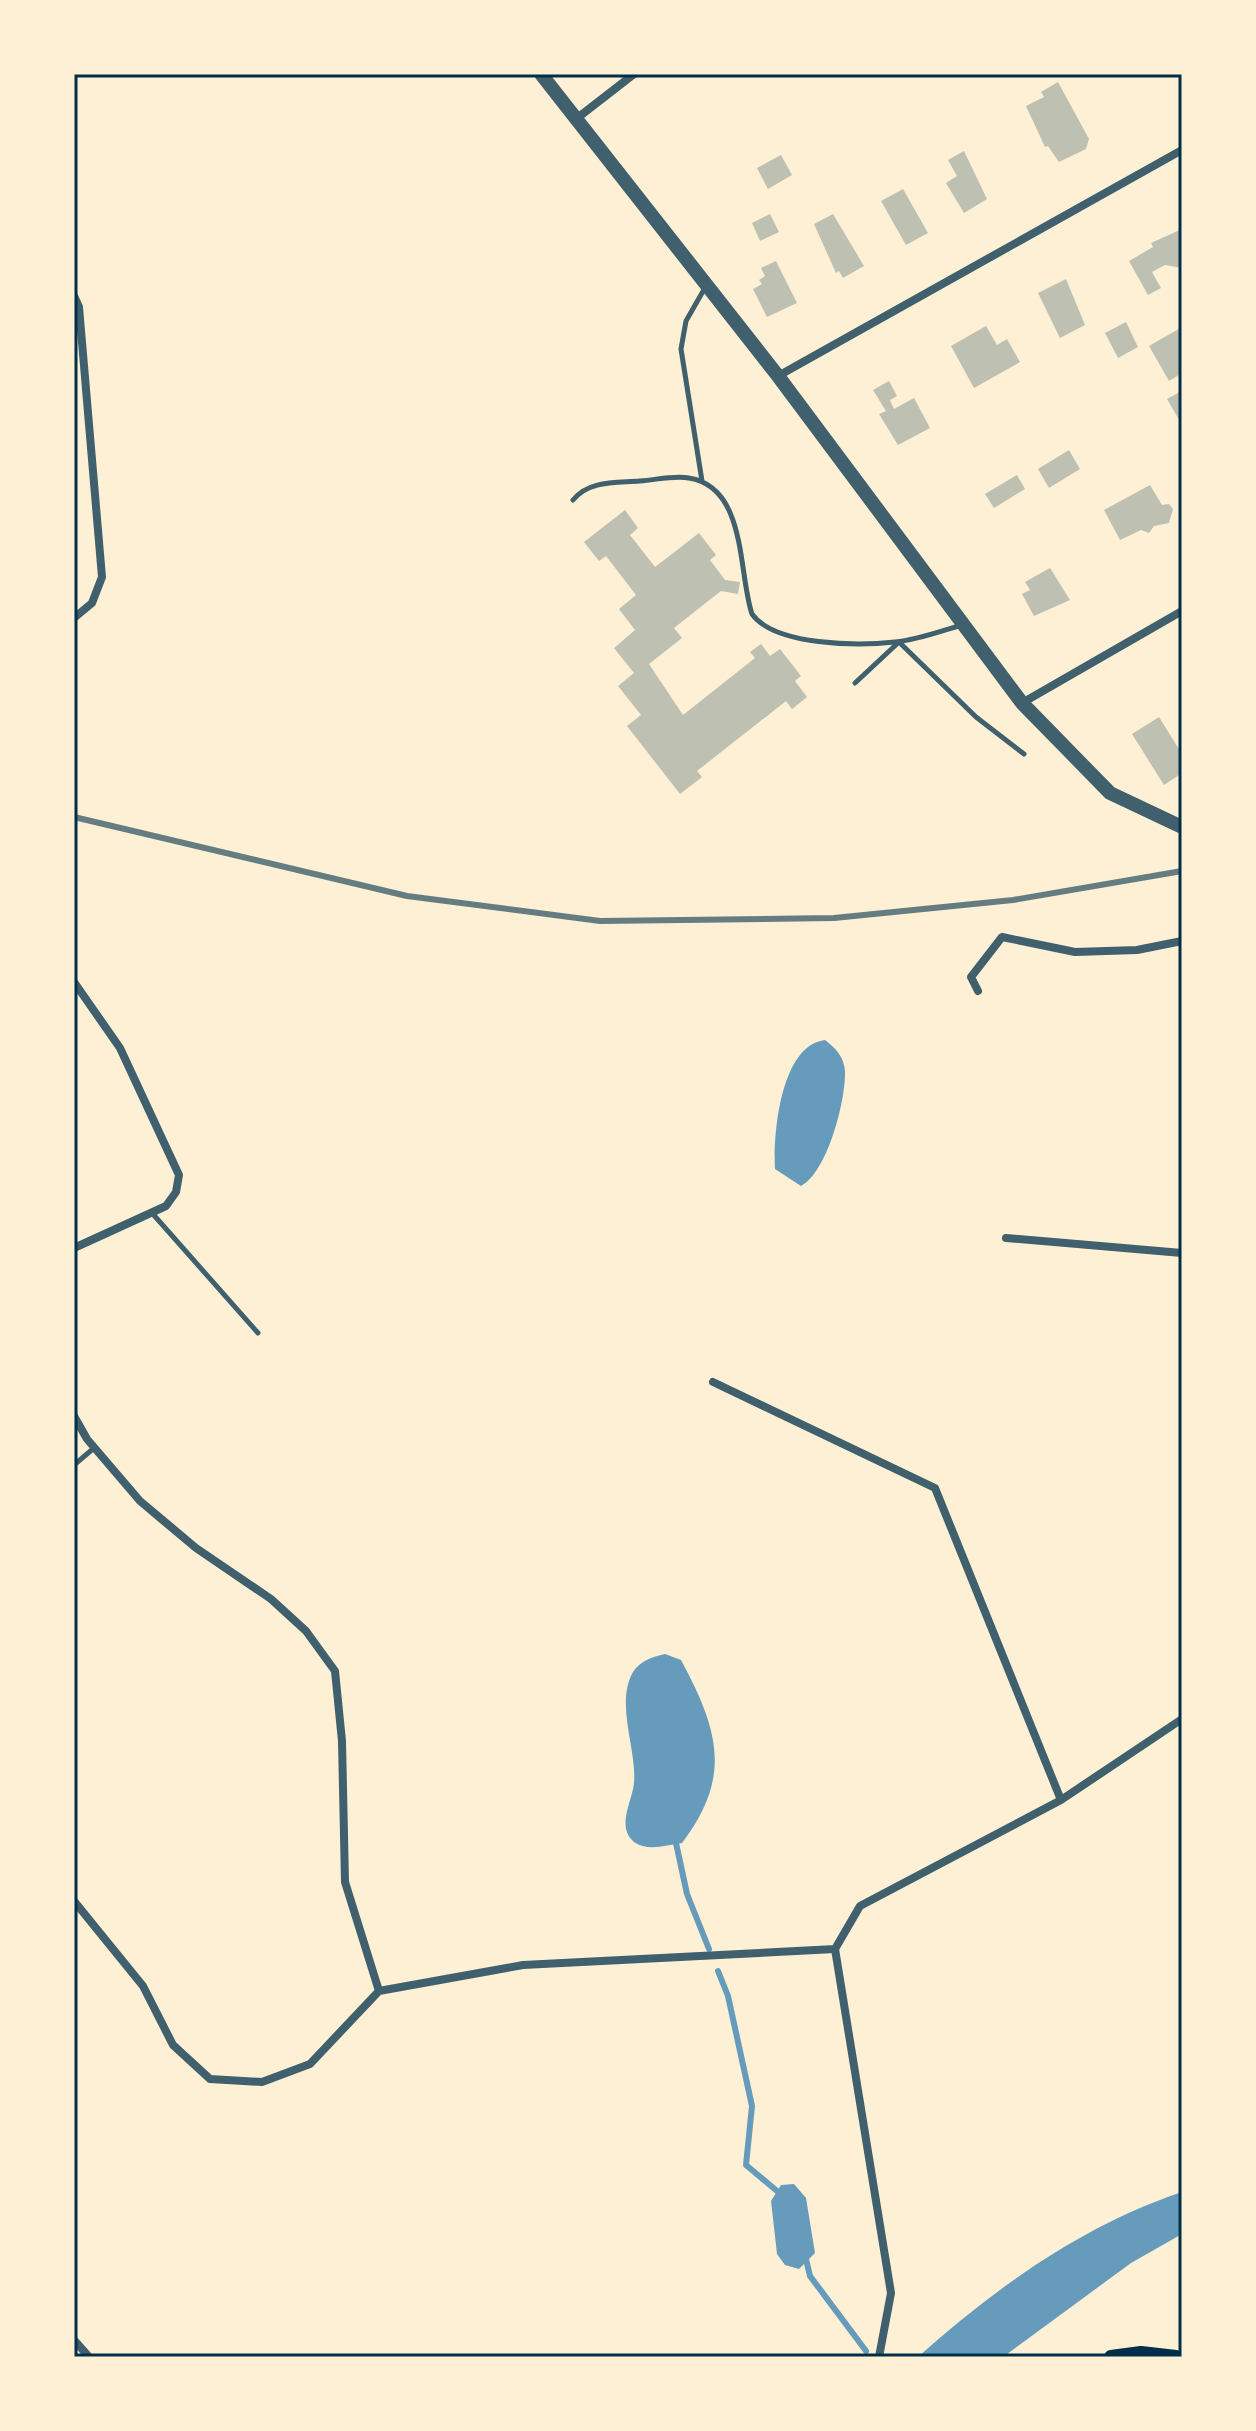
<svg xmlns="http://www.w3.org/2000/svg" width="1256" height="2431" viewBox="0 0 1256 2431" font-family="'PT Sans',sans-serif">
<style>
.water{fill:#669bbc}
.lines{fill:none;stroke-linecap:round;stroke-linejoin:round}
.stream{stroke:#669bbc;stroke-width:6}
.building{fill:#bec0b2}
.service{stroke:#3f606c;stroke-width:5}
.minor{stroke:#3f606c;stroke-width:8}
.tertiary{stroke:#3f606c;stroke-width:14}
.secondary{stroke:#003049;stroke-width:14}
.rail{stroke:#657d81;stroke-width:6}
.neatline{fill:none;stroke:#003049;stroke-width:3}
</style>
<rect width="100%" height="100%" fill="#fdf0d5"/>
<path class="water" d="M825,1040C835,1048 844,1056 845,1071C846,1101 827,1173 801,1186L775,1169C773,1133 781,1045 825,1040Z
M665,1654L681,1660C718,1729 733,1776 682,1843C666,1845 648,1852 634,1842C616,1827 632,1802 634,1783C637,1750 615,1703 633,1672C640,1661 652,1657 665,1654Z
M794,2184L806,2198L815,2253L799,2269L785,2265L777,2254L771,2201L781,2185Z
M1182,2192V2234L1131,2263L1003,2357H918C995,2288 1083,2225 1182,2192Z"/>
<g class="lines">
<path class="stream" d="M676,1843L687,1894L709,1949
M718,1971L728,1996L752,2106L746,2165L783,2196
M805,2255L810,2276L866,2351"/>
</g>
<path class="building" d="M1058,82L1089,139L1086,149L1059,162L1048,146L1045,147L1026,106L1044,97L1041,92Z
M964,151L987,199L964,213L946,183L957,176L948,160Z
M781,155L792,175L768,189L757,168Z
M903,189L928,233L906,245L881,201Z
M770,214L779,232L760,241L752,223Z
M833,214L864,266L843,278L839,271L836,273L814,224Z
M1182,229V268L1165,265L1152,272L1161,288L1148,295L1129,261L1153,247L1151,243Z
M776,261L797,303L767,317L753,289L762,284L759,280L765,276L761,268Z
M1066,279L1085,325L1060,338L1038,293Z
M1126,322L1138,347L1118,358L1105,333Z
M986,326L997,345L1007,339L1020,362L974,388L951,346Z
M1182,327V373L1169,381L1149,346Z
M889,381L897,396L890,400L894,409L914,398L930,428L898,445L879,414L886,411L873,390Z
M1182,391V425L1167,399Z
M1069,450L1080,469L1049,488L1038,469Z
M1017,475L1025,489L994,508L985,494Z
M1150,485L1162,505L1169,504L1173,509L1169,523L1154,526L1149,533L1141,530L1120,540L1104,510Z
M625,510L638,528L630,535L655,567L699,533L716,555L710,560L725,580L740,582L738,594L721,591L674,628L682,638L649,664L683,715L755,658L750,652L761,644L770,656L780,649L801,676L795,681L807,697L792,709L786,701L697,771L702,777L680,794L627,726L641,715L618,686L634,673L614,648L635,630L619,609L636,595L606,556L599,561L584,542Z
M1050,568L1070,600L1034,616L1022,594L1030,590L1025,582Z
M1159,717L1182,754V773L1164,785L1132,734Z"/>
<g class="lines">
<path class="service" d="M702,481L681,349L686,321L706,286
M573,500C589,480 616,483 640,481C656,480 674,475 689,478C747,487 738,573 752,614C775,646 859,646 895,642C918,640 941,631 962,625
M855,683L899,642L976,717L1024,754
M152,1213L258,1333
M74,1465L94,1448"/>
<path class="minor" d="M576,119L634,74
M74,296L79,307L102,577L92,603L74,618
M778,376L1182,150
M1022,703L1182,611
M74,982L120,1048L179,1175L176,1192L166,1206L74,1248
M978,991L971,977L1002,937L1075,952L1137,950L1182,941
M1006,1238L1182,1253
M713,1382L935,1488L1061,1800
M74,1416L87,1439L140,1501L196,1548L271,1599L306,1631L335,1671L342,1741L345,1882L379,1991
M74,1901L143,1986L173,2045L210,2079L262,2082L310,2064L379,1991L523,1965L835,1949
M74,2340L89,2357
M879,2357L891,2293L835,1949L860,1906L1061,1800L1182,1719"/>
<path class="tertiary" d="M541,74L778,376L1022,703L1110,793L1182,827"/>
<path class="secondary" d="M1111,2357L1141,2353L1176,2357"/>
<path class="rail" d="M74,817L407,896L600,921L834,918L1013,900L1182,871"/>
</g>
<rect width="1256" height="2431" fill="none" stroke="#fdf0d5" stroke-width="152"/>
<rect x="76" y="76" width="1104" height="2279" class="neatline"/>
</svg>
